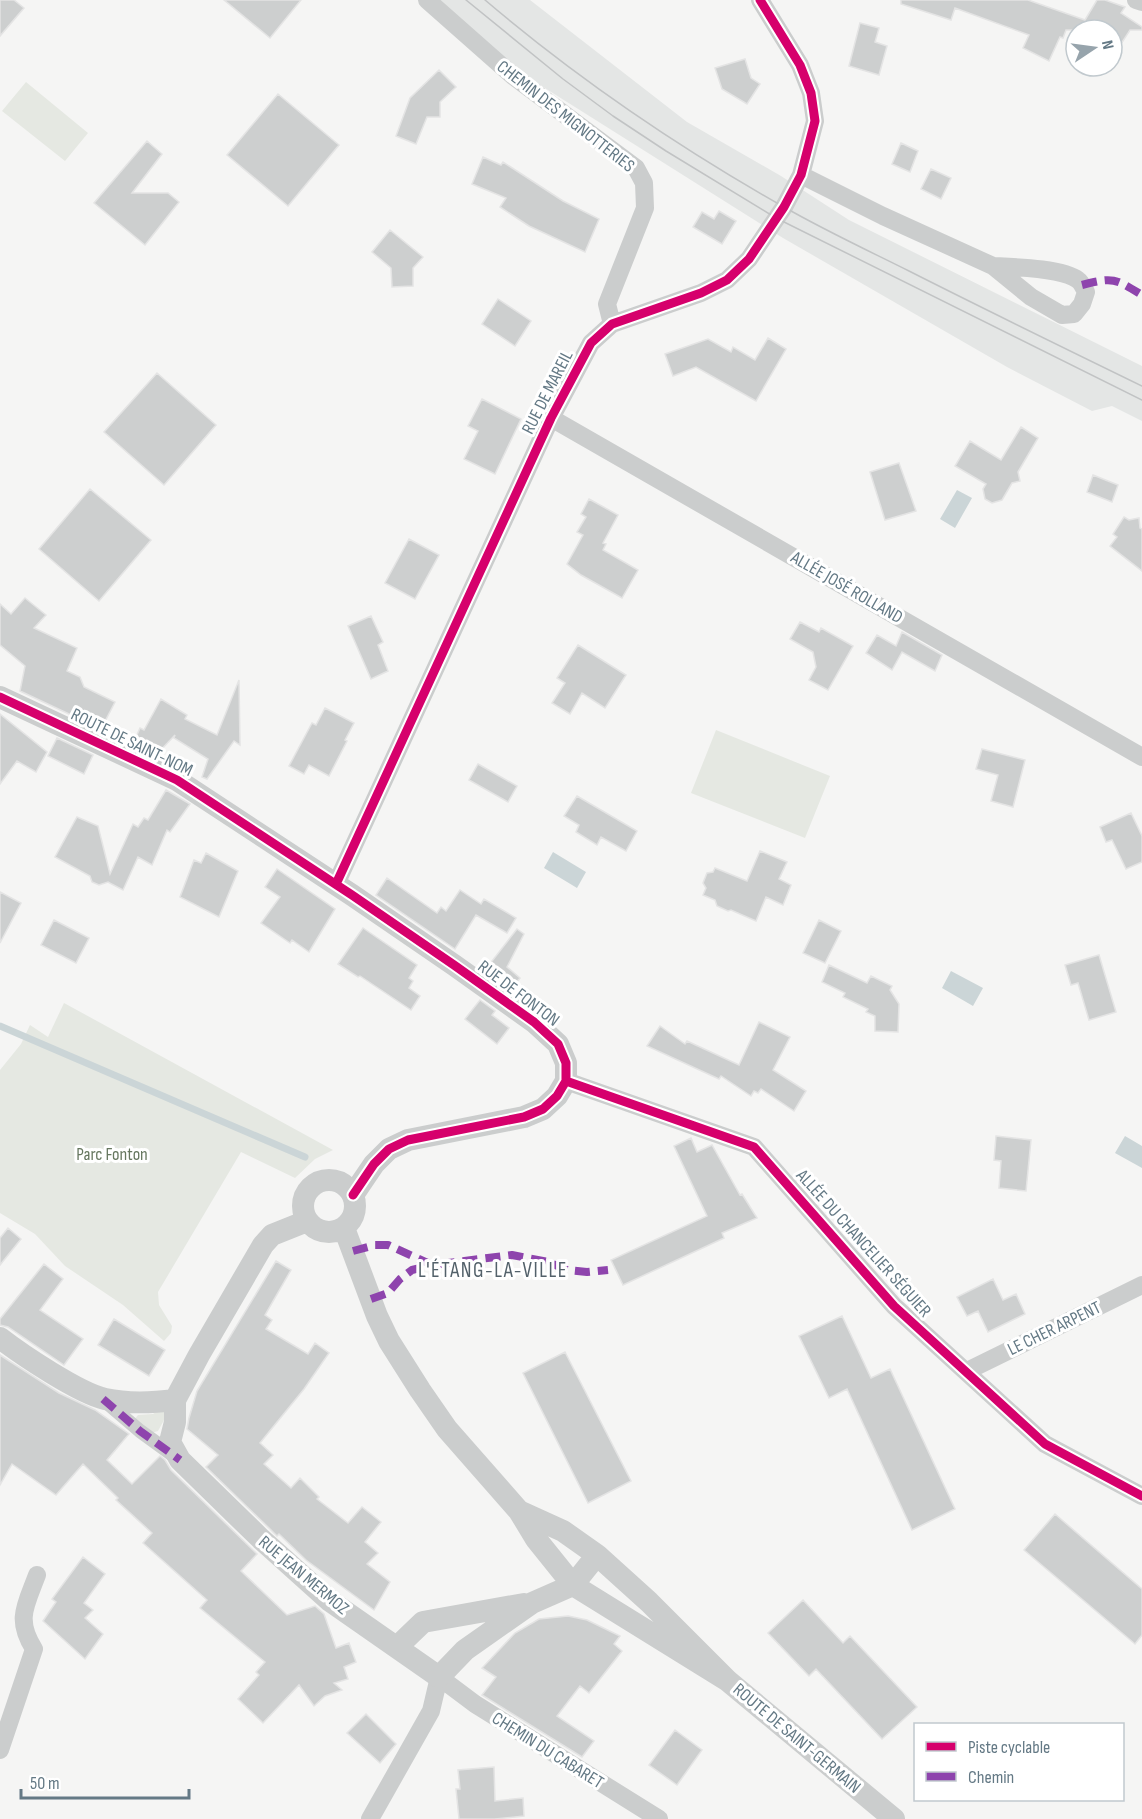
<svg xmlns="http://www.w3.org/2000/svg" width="1142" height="1819" viewBox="0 0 1142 1819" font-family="'Sofia Sans Condensed',sans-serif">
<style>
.built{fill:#e4e6e5}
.green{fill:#e5e8e2}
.water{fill:#cbd5d7}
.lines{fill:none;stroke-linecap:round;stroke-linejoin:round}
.stream{stroke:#cbd5d7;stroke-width:7}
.building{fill:#cdcfcf;stroke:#e4e4e4;stroke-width:1.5}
.pedestrian{stroke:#cbcdcd;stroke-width:14}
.minor{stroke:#cbcdcd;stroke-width:18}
.tertiary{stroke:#cbcdcd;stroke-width:22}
.tram{stroke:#c1c3c4;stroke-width:1.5}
.quiet{stroke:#8e44ad;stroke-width:8;stroke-dasharray:15 8;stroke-linecap:butt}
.cycleway-casing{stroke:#fff;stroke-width:13}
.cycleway{stroke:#d6006c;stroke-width:9}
.labels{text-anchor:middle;stroke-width:6;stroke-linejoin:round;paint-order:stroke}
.street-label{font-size:18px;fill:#647985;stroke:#fff}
.park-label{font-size:18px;fill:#66775f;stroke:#fff}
.quarter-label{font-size:21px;letter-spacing:1.5px;fill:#53616a;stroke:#fff}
</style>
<rect width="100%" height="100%" fill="#f5f5f4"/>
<path class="built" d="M438,0H530L687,122L781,176L849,220L1142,366V421L1112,406L1092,411L1007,367L783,238L513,68Z"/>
<path class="green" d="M26,82L88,133L65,161L2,111Z
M716,730L830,776L805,838L691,793Z
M64,1003L333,1150L315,1159L295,1178L241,1152L158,1292L159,1305L172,1326L171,1333L164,1341L123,1305L65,1266L35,1234L0,1213V1070L21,1044L30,1025L48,1037Z
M165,1406L169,1411L158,1431L151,1433L134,1420L138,1415L153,1414Z"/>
<path class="water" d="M957,490L972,498L955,528L940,519Z
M553,852L586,872L577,888L544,868Z
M951,971L983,988L973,1006L942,988Z
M1125,1136L1142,1146V1168L1115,1153Z"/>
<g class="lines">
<path class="stream" d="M0,1026L305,1157"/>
</g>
<path class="building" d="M0,0H14L24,8L0,36Z
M224,0H301L270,38Z
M901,0H1028L1085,20L1097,0H1105L1125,7L1121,13L1142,27V30H1130L1112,58V30H1066L1063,38L1060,37L1049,61L1023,48L1029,35L955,8L951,20L901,4Z
M860,23L879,28L875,42L887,46L879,75L849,66Z
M745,59L751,78L760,84L747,104L722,89L715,68Z
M439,70L456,87L440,102V117H427L416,144L396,136L410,98Z
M278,94L339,145L288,206L227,155Z
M147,141L162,154L132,193H168L179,202L145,245L94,203Z
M901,143L918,151L910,172L892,164Z
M483,157L501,165L503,162L563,201L599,219L585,252L529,226L500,207L506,198L472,184Z
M931,169L951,178L941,199L921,189Z
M719,211L736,221L722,244L693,227L702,212L714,219Z
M390,230L423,257L413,268V286L392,287L391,268L372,252Z
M498,299L531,321L515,346L482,324Z
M768,338L786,349L756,401L696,367L673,376L665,354L708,339L731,352L733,347L755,360Z
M157,373L216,425L164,485L104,432Z
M482,399L521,419L495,474L464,459L478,431L468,426Z
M1021,427L1038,438L1018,472L1020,481L1012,483L1002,500L992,503L985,499L983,489L986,484L955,466L970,441L1001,460Z
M899,463L916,511L885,520L870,472Z
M1093,475L1118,485L1112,502L1087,492Z
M90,489L151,540L99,601L39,549Z
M589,499L618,515L603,543L606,544L603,550L638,570L622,598L581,575L567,564L583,535L577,532L586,517L581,514Z
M1124,517L1129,520L1139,518L1140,528L1142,529V571L1110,546L1117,537L1113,534Z
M409,539L439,555L415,599L385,583Z
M25,598L46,615L34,628L77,648L67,671L80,677L84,687L115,702L101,729L20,691L25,666L0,645V604L11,614Z
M371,616L383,642L378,645L388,671L371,679L348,626Z
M800,622L819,632L821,628L853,646L828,690L809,680L816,667L813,652L790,639Z
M902,632L942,655L935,671L902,652L892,670L866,653L877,635L896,646Z
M578,645L626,675L605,708L582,693L570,714L552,703L565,683L557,678Z
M239,680L240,745L234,741L207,779L202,777L208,759L174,738L175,735L156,755L133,744L140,728L144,730L161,699L187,715L185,719L217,735Z
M325,708L354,723L345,740L347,741L329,776L309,765L304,774L289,766L312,723L316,725Z
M0,714L47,752L36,772L17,761L0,784Z
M57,738L93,755L84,774L48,756Z
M982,749L1025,760L1013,807L991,801L998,775L976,769Z
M478,764L517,786L508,802L469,780Z
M166,790L190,804L170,832L167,830L152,865L138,857L123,890L108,882L99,885L92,882L90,876L55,857L77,817L98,826L110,874L133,824L138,827L144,818L148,820Z
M577,796L637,831L626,851L601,837L597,845L576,832L579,825L564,816Z
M1131,813L1142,836V862L1126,869L1112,840L1106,842L1100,827Z
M760,851L787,862L779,879L791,885L783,905L766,897L756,921L731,910L728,911L717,906L715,900L703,895L706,888L703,883L707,873L713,872L715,868L747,881Z
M206,853L238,871L219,917L180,897L194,860L201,863Z
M277,869L335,909L309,952L292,940L290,943L261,923L280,897L265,887Z
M387,878L437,913L441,907L446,911L460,890L481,904L484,899L516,918L507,933L476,915L455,949L376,895Z
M0,892L21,903L0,943Z
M54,920L89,938L76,963L41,945Z
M819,920L841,931L825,963L803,953Z
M363,928L417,965L409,978L413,981L409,988L420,996L411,1010L360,976L358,977L338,964Z
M517,929L524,934L507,967L520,978L511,989L485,970Z
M1099,955L1116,1012L1089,1020L1078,983L1071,985L1065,965Z
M829,965L867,983L871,976L892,986L890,990L899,1004L898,1032L875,1031V1016L866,1012L868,1009L843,997L845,993L822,982Z
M480,1000L495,1011L492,1015L509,1028L497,1044L465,1019Z
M759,1022L790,1037L773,1070L806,1091L794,1111L761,1089L758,1093L754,1091L751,1096L721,1076L719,1079L647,1046L660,1026L685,1044L687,1041L739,1065Z
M996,1136L1031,1140L1026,1191L999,1188L1001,1161L994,1160Z
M691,1138L697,1152L712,1145L740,1195L742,1194L757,1218L722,1233L724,1238L623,1285L611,1260L707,1216L674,1146Z
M8,1228L21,1239L0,1265V1238Z
M276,1261L291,1270L265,1315L272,1320L266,1329L308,1354L315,1343L329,1353L304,1389L260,1443L273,1455L264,1464L291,1488L300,1478L319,1497L317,1499L348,1523L362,1507L381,1522L365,1542L378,1553L367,1564L390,1582L374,1610L306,1560L279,1534L277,1536L270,1529L206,1467L218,1455L187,1429L189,1418L197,1391Z
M44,1264L63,1279L40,1310L83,1339L64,1365L8,1327L0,1325V1319Z
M993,1279L1003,1300L1016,1294L1025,1314L988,1332L978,1311L967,1316L957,1297Z
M842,1316L871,1378L890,1369L955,1509L912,1530L847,1389L829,1398L799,1336Z
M114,1319L165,1350L149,1376L98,1345Z
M565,1352L631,1481L588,1503L523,1373Z
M0,1355L59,1393L95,1410L129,1434L107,1460L132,1484L160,1456L165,1460L171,1470L257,1554L241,1571L287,1615L315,1606L324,1614L336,1648L349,1643L356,1662L344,1667L348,1679L334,1683L342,1690L325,1696L314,1706L299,1685L263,1723L238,1699L259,1675L256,1672L265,1662L200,1608L207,1600L143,1543L152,1533L116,1500L118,1498L83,1464L56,1495L12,1464L0,1485Z
M1055,1514L1142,1589V1635L1135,1644L1024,1550Z
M83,1557L105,1574L84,1603L93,1610L85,1618L103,1634L85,1659L43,1621L56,1602L52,1599Z
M803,1600L843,1643L850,1636L917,1707L882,1739L816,1669L809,1676L768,1633Z
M568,1616L587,1620L620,1636L614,1644L622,1651L589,1693L580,1686L557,1716L594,1741L582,1757L482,1695L496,1677L482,1668L515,1633L539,1619Z
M366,1714L396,1744L380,1763L347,1733Z
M675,1730L702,1750L677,1785L649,1765Z
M494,1767L495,1801L523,1798L524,1816L495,1819H459L456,1789H460L458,1770Z"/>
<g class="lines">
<path class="pedestrian" d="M106,1402L140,1431L173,1455"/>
<path class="minor" d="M427,0L513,76L636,168L644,183L645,208L607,304L612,324
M1136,0L1142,2
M801,175L883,216L993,266L1031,297L1062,315L1074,314L1082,304L1086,292C1084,288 1081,282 1078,280C1063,268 1013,267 993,266
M551,418L1142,757
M336,884L551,418L591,343L612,324L701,293L727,280L749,259L784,207L801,175L815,121L811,93L800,65L760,0
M566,1081L754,1147L894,1306L1045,1444L1142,1496
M967,1371L1142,1285
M0,1750L34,1649C15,1619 26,1605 37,1575
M370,1819L431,1711L439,1677L475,1704L659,1819"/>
<path class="tertiary" d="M0,697L177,780L352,895L454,965L534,1022L558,1044L566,1063V1081L557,1096L543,1109L524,1117L408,1140L389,1149L374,1164L353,1195
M303 1206a26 26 0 1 1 52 0a26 26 0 1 1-52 0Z
M344,1228L377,1316L389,1341L420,1390L447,1429L519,1511L536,1539L573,1585L728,1681
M0,1338C22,1355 79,1393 105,1399C128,1404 151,1403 175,1400
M175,1400V1422L170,1442L180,1460L261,1539L330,1601L439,1677L465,1650L532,1603L573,1585L597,1555
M175,1400L199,1355L263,1245L272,1235L307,1221
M519,1511L563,1531L597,1555L649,1602L728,1681L894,1819
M397,1647L423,1622L524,1604"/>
<path class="tram" d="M466,0L563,79L613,116L666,151L776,218L1142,400
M485,0C578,79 678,147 784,207C824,230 867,250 909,271C986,310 1064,348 1142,386"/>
<path class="quiet" d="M1082,285C1114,277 1114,278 1142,295
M353,1251L375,1245H388L432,1265L512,1255L548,1262L567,1270L587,1272L608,1270
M371,1299L388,1293L400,1279L412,1270L432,1265
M103,1399L140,1431L180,1460"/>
<defs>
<path id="cycleway" d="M0,697L177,780L352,895L454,965L534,1022L558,1044L566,1063V1081L557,1096L543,1109L524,1117L408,1140L389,1149L374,1164L353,1195
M336,884L551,418L591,343L612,324L701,293L727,280L749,259L784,207L801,175L815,121L811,93L800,65L760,0
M566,1081L754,1147L894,1306L1045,1444L1142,1496"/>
</defs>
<use href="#cycleway" class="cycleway-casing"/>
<use href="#cycleway" class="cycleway"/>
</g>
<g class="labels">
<g class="street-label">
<text transform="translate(566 116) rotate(38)" y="6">CHEMIN DES MIGNOTTERIES</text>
<text transform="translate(547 392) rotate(-63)" y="6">RUE DE MAREIL</text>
<text transform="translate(847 587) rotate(30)" y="6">ALLÉE JOSÉ ROLLAND</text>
<text transform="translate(132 742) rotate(26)" y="6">ROUTE DE SAINT-NOM</text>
<text transform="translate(519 993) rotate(37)" y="6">RUE DE FONTON</text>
<text transform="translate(864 1243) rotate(48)" y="6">ALLÉE DU CHANCELIER SÉGUIER</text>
<text transform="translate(1054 1328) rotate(-26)" y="6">LE CHER ARPENT</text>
<text transform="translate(304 1575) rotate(40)" y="6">RUE JEAN MERMOZ</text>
<text transform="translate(797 1738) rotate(40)" y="6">ROUTE DE SAINT-GERMAIN</text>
<text transform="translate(548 1750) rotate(32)" y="6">CHEMIN DU CABARET</text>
</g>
<g class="park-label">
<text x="112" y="1160">Parc Fonton</text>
</g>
<g class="quarter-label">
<text x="493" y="1277">L'ÉTANG-LA-VILLE</text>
</g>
</g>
<rect x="914" y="1723" width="210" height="78" fill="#ffffff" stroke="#c1c9ce" stroke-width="1.5"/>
<rect x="926" y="1742" width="30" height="9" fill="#d6006c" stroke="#c1c9ce" stroke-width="1.5"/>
<text x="968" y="1753" font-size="18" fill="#647985">Piste cyclable</text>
<rect x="926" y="1772" width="30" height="9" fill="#8e44ad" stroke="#c1c9ce" stroke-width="1.5"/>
<text x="968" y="1783" font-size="18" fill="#647985">Chemin</text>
<g transform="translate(1094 48) rotate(77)"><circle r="28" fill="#ffffff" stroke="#c1c9ce" stroke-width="1.5"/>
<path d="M0-4.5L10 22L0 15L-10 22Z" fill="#97a4ac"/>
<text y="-9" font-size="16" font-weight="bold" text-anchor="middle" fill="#647985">N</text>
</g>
<path d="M21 1789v9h168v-9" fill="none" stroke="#647985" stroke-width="3"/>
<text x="30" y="1789" font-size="18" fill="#647985" stroke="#ffffff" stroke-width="4.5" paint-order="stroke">50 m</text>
</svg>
